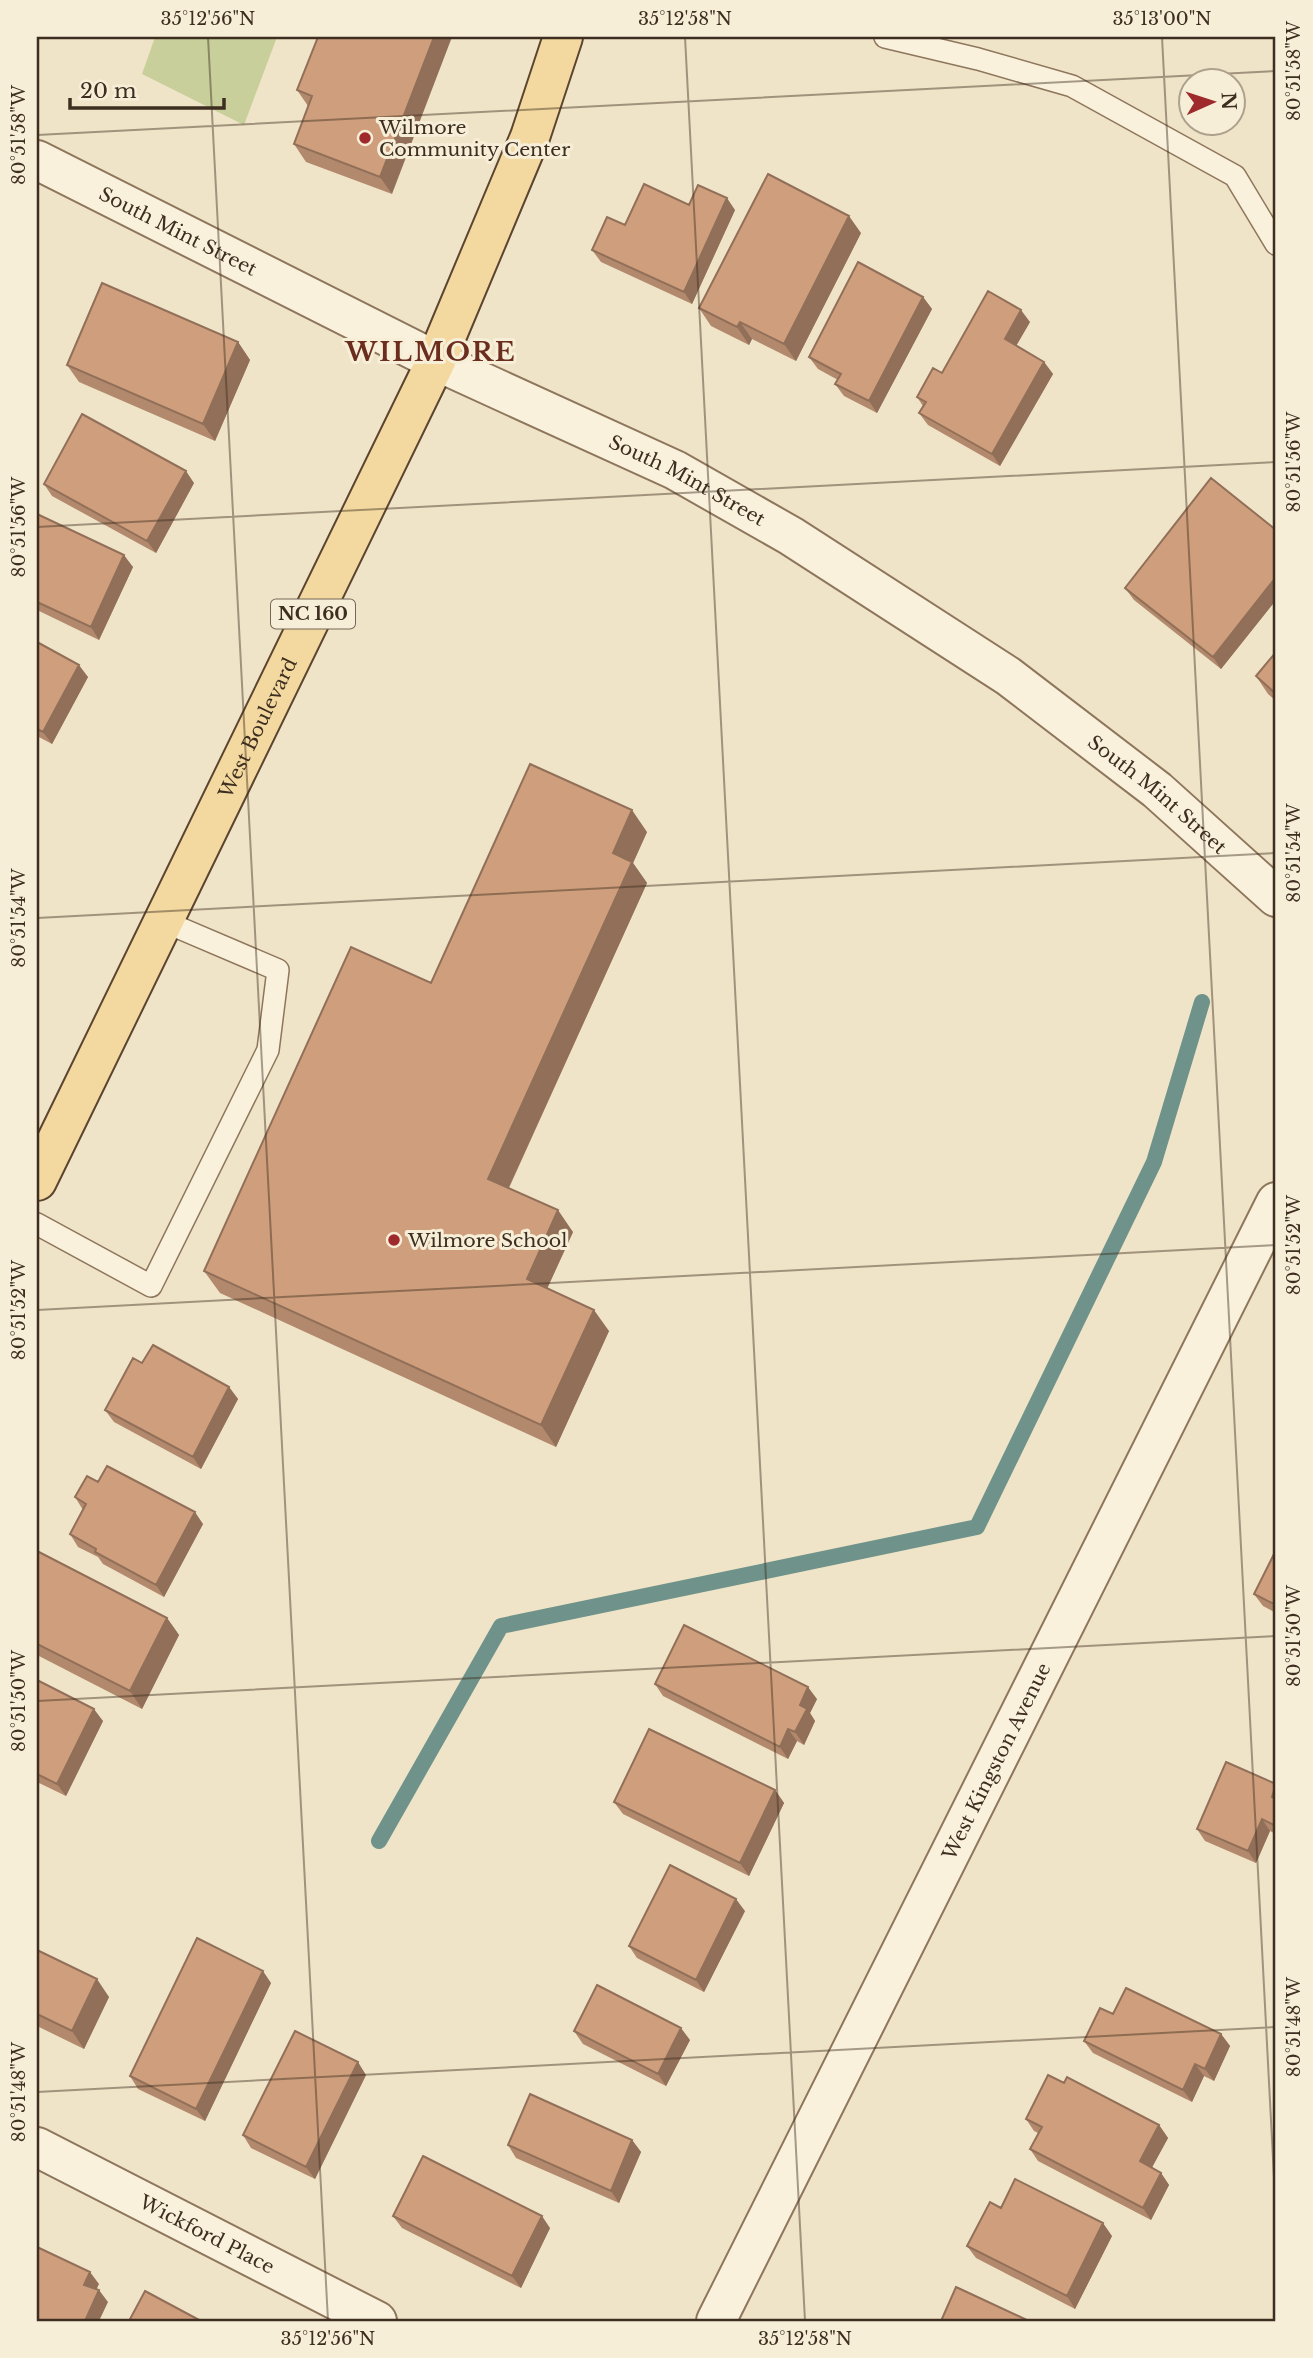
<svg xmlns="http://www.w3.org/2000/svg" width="1313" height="2358" viewBox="0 0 1313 2358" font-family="'Libre Baskerville',serif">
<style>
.green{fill:#c9cf9b}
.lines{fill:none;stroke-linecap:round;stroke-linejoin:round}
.stream{stroke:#6f938a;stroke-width:16}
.service-casing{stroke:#8d765c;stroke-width:24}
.minor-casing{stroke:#8d765c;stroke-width:42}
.tertiary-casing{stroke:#8d765c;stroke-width:42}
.primary-casing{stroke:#5b4430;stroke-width:42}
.service{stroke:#faf1dc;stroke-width:21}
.minor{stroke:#faf1dc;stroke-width:38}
.tertiary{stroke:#faf1dc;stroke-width:38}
.primary{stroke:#f3d9a0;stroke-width:38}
.wall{fill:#b2896c}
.shaded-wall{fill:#916f58}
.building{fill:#cf9f7d;stroke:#916f58;stroke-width:2}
.ticks{fill:none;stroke:#3d2e20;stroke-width:2;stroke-opacity:0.45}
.poi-dot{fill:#9e2a2b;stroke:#f7eed8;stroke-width:2.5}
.labels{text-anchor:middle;stroke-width:6;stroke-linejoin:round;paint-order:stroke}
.shield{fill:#f7eed8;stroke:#756857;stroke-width:2}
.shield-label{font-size:18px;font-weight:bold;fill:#3d2e20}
.poi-label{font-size:19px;fill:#3d2e20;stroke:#f7eed8;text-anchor:start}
.street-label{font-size:19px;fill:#3d2e20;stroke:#f7eed8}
.district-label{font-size:26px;font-weight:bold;letter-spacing:2px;fill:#6b2e1e;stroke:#f7eed8}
.neatline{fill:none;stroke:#3d2e20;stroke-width:2.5}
.ticks-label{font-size:18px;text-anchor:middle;fill:#3d2e20}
</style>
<rect width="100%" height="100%" fill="#f0e4c8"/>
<path class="green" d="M155,37H277L244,125L142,74Z"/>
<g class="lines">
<path class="stream" d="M379,1841L501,1626L977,1527L1154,1162L1202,1002"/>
<defs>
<path id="service" d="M885,37L978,59L1072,86L1235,176L1276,244
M37,1224L151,1286L268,1050L278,970L163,921"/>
<g id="minor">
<path id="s1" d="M37,160L436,361"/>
<path id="s2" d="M37,2147L377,2321"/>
<path id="s3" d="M716,2321L1276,1202"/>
</g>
<g id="tertiary">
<path id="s4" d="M436,361L675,470L791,536L1008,676L1157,790L1276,897"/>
</g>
<g id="primary">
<path id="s5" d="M37,1181L436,361L530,137L563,37"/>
</g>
</defs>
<use href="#service" class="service-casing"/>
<use href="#minor" class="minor-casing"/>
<use href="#tertiary" class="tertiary-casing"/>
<use href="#primary" class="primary-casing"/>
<use href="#service" class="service"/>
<use href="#minor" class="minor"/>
<use href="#tertiary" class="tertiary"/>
<use href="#primary" class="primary"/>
</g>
<path class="wall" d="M318,37L392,194L306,162L294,144L308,106L297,90Z
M689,205L735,210L692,304L601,262L592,250L625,225Z
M861,233L796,361L752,339L749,345L711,326L699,308Z
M923,297L932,309L877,413L844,396L835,384L838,380L818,369L809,357Z
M1030,322L1016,346L1044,362L1053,374L1000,466L928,425L919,413L923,406L917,397L942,373Z
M238,342L250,360L215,441L79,382L67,365Z
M194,483L156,553L52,496L44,484Z
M37,514L133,567L99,640L37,610Z
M1276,530V600L1221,669L1134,600L1125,588Z
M37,642L88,677L52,744L37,736Z
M1276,652V701L1268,694L1256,676Z
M647,832L633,863L647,883L509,1188L573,1232L547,1288L609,1331L556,1447L220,1293L204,1271L431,983Z
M229,1387L238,1399L201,1469L114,1422L105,1410Z
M98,1482L203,1524L164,1597L103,1564L98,1557L78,1547L70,1534L83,1510L75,1497Z
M1276,1550V1613L1263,1606L1254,1594Z
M37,1551L167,1618L179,1635L142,1709L37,1655Z
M37,1680L103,1721L66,1796L37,1782Z
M655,1684L817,1699L810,1713L815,1721L804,1745L797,1741L788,1759L663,1696Z
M1276,1786V1834L1270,1831L1256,1863L1205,1841L1197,1829Z
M775,1790L784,1803L749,1876L623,1814L614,1802Z
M745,1911L704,1992L637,1958L629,1946Z
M37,1950L109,1997L84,2049L37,2026Z
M271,1983L205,2121L138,2089L130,2076Z
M1113,2014L1221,2034L1230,2046L1214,2081L1204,2076L1192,2102L1093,2053L1084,2041Z
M574,2031L690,2040L666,2086L583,2044Z
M366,2075L315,2179L251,2148L243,2135Z
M1064,2083L1159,2125L1168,2138L1152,2167L1161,2173L1169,2185L1151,2220L1038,2161L1030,2149L1038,2133L1034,2131L1026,2119Z
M632,2140L641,2152L619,2203L516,2158L508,2145Z
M1001,2208L1112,2236L1075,2309L976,2258L967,2246Z
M393,2216L550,2228L521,2288L402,2228Z"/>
<path class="shaded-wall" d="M434,37H452L392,194L380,177Z
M727,198L735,210L692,304L684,292Z
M849,216L861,233L796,361L784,344Z
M923,297L932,309L877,413L869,401Z
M1021,310L1030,322L1013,351L1005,339Z
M740,322L752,339L749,345L737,327Z
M238,342L250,360L215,441L203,424Z
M1044,362L1053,374L1000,466L992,454Z
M186,471L194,483L156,553L147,541Z
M124,555L133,567L99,640L91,627Z
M1276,577V600L1221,669L1213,657Z
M79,665L88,677L52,744L43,732Z
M632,810L647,832L633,863L647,883L503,1200L488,1179L613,853Z
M558,1210L573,1232L542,1300L527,1279Z
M594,1310L609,1331L556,1447L541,1425Z
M229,1387L238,1399L201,1469L193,1457Z
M195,1512L203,1524L164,1597L156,1585Z
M167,1618L179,1635L142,1709L130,1691Z
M808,1687L817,1699L810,1713L815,1721L804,1745L795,1732L800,1705Z
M94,1709L103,1721L66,1796L57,1784Z
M788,1729L797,1741L788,1759L780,1747Z
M1276,1786V1803L1272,1797Z
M775,1790L784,1803L749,1876L740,1863Z
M1262,1819L1270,1831L1256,1863L1248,1851Z
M736,1899L745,1911L704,1992L696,1980Z
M263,1971L271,1983L205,2121L196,2109Z
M97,1979L109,1997L84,2049L72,2031Z
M681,2028L690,2040L666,2086L658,2074Z
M1221,2034L1230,2046L1214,2081L1205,2069Z
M358,2062L366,2075L315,2179L306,2167Z
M1195,2064L1204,2076L1192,2102L1183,2090Z
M1159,2125L1168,2138L1149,2173L1140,2161Z
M632,2140L641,2152L619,2203L611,2191Z
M1161,2173L1169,2185L1151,2220L1143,2208Z
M542,2216L550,2228L521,2288L512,2276Z
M1103,2223L1112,2236L1075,2309L1067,2296Z
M90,2272L99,2284L93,2297L84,2285Z
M99,2290L108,2302L99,2321H85Z"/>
<path class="building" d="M318,37H434L380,177L294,144L312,96L297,90Z
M768,174L849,216L784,344L740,322L737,327L699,308Z
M644,184L689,205L698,185L727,198L684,292L592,250L607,217L625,225Z
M858,262L923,297L869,401L835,384L841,374L809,357Z
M102,283L238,342L203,424L67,365Z
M988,291L1021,310L1005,339L1044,362L992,454L919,413L926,402L917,397L933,368L942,373Z
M82,414L186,471L147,541L44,484Z
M1211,478L1276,530V577L1213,657L1125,588Z
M37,514L124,555L91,627L37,602Z
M37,642L79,665L43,732L37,729Z
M1276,652V694L1256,676Z
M530,764L632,810L613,853L632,862L488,1179L558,1210L527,1279L594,1310L541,1425L204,1271L351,947L431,983Z
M153,1345L229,1387L193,1457L105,1410L133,1358L142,1363Z
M107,1466L195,1512L156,1585L95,1552L96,1549L70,1534L86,1504L75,1497L87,1476L98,1482Z
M1276,1550V1605L1254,1594Z
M37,1551L167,1618L130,1691L37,1644Z
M684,1625L808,1687L800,1705L807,1709L795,1732L788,1729L780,1747L655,1684Z
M37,1680L94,1709L57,1784L37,1774Z
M649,1729L775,1790L740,1863L614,1802Z
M1226,1762L1276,1784L1272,1797L1276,1799V1826L1262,1819L1248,1851L1197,1829Z
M670,1865L736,1899L696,1980L629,1946Z
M197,1938L263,1971L196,2109L130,2076Z
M37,1950L97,1979L72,2031L37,2014Z
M597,1985L681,2028L658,2074L574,2031Z
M1126,1988L1221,2034L1205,2069L1195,2064L1183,2090L1084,2041L1100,2008L1113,2014Z
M295,2031L358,2062L306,2167L243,2135Z
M1048,2075L1064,2083L1067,2077L1159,2125L1140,2161L1161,2173L1143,2208L1030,2149L1042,2127L1026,2119Z
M530,2094L632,2140L611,2191L508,2145Z
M423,2156L542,2216L512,2276L393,2216Z
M1015,2179L1103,2223L1067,2296L967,2246L990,2202L1001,2208Z
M37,2247L90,2272L84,2285L99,2290L85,2321H37Z
M956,2287L1029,2321H941Z
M145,2291L201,2321H129Z"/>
<path class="ticks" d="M208,37L328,2321M685,37L805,2321M1162,37L1276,2216M37,135L1276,71M37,527L1276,462M37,918L1276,853M37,1310L1276,1245M37,1701L1276,1636M37,2092L1276,2027"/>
<g class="poi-dot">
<circle cx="365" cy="138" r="7"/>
<circle cx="394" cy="1240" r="7"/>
</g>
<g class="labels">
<rect class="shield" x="271" y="599.5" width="84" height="29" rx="5"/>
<g class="shield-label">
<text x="313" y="620">NC 160</text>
</g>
<g class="poi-label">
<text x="379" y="134">Wilmore<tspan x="379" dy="22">Community Center</tspan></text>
<text x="408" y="1247">Wilmore School</text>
</g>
<g class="street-label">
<text dy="7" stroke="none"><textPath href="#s1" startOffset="158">South Mint Street</textPath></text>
<text dy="7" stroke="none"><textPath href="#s4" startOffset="278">South Mint Street</textPath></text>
<text dy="7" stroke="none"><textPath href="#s5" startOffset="504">West Boulevard</textPath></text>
<text dy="7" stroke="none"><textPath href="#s4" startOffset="845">South Mint Street</textPath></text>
<text dy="7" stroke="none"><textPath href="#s3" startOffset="626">West Kingston Avenue</textPath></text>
<text dy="7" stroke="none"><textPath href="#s2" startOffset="191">Wickford Place</textPath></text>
</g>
<g class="district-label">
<text x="431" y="361">WILMORE</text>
</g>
</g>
<rect width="1313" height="2358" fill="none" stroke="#f7eed8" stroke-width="77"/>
<g transform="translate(1212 102) rotate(87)"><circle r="33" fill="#f7eed8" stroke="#ada18e" stroke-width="2"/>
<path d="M0-5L12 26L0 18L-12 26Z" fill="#9e2a2b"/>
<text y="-10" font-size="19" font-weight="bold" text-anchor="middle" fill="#3d2e20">N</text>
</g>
<path d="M70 98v10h154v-10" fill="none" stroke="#3d2e20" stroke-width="3.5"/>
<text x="80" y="98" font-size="21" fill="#3d2e20" stroke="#f7eed8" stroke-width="5" paint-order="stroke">20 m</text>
<rect x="38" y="38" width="1236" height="2282" class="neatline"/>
<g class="ticks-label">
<text x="208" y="25">35°12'56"N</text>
<text x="685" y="25">35°12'58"N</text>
<text x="1162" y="25">35°13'00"N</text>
<text transform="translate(1294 71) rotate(-90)" y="6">80°51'58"W</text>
<text transform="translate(19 135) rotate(-90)" y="6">80°51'58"W</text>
<text transform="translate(1294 462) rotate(-90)" y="6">80°51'56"W</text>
<text transform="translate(19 527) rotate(-90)" y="6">80°51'56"W</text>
<text transform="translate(1294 853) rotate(-90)" y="6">80°51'54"W</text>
<text transform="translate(19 918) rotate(-90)" y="6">80°51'54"W</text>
<text transform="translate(1294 1245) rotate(-90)" y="6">80°51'52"W</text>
<text transform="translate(19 1310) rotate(-90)" y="6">80°51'52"W</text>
<text transform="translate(1294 1636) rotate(-90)" y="6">80°51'50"W</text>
<text transform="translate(19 1701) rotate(-90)" y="6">80°51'50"W</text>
<text transform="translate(1294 2027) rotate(-90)" y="6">80°51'48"W</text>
<text transform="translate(19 2092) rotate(-90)" y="6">80°51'48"W</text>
<text x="328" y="2345">35°12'56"N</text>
<text x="805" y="2345">35°12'58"N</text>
</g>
</svg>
